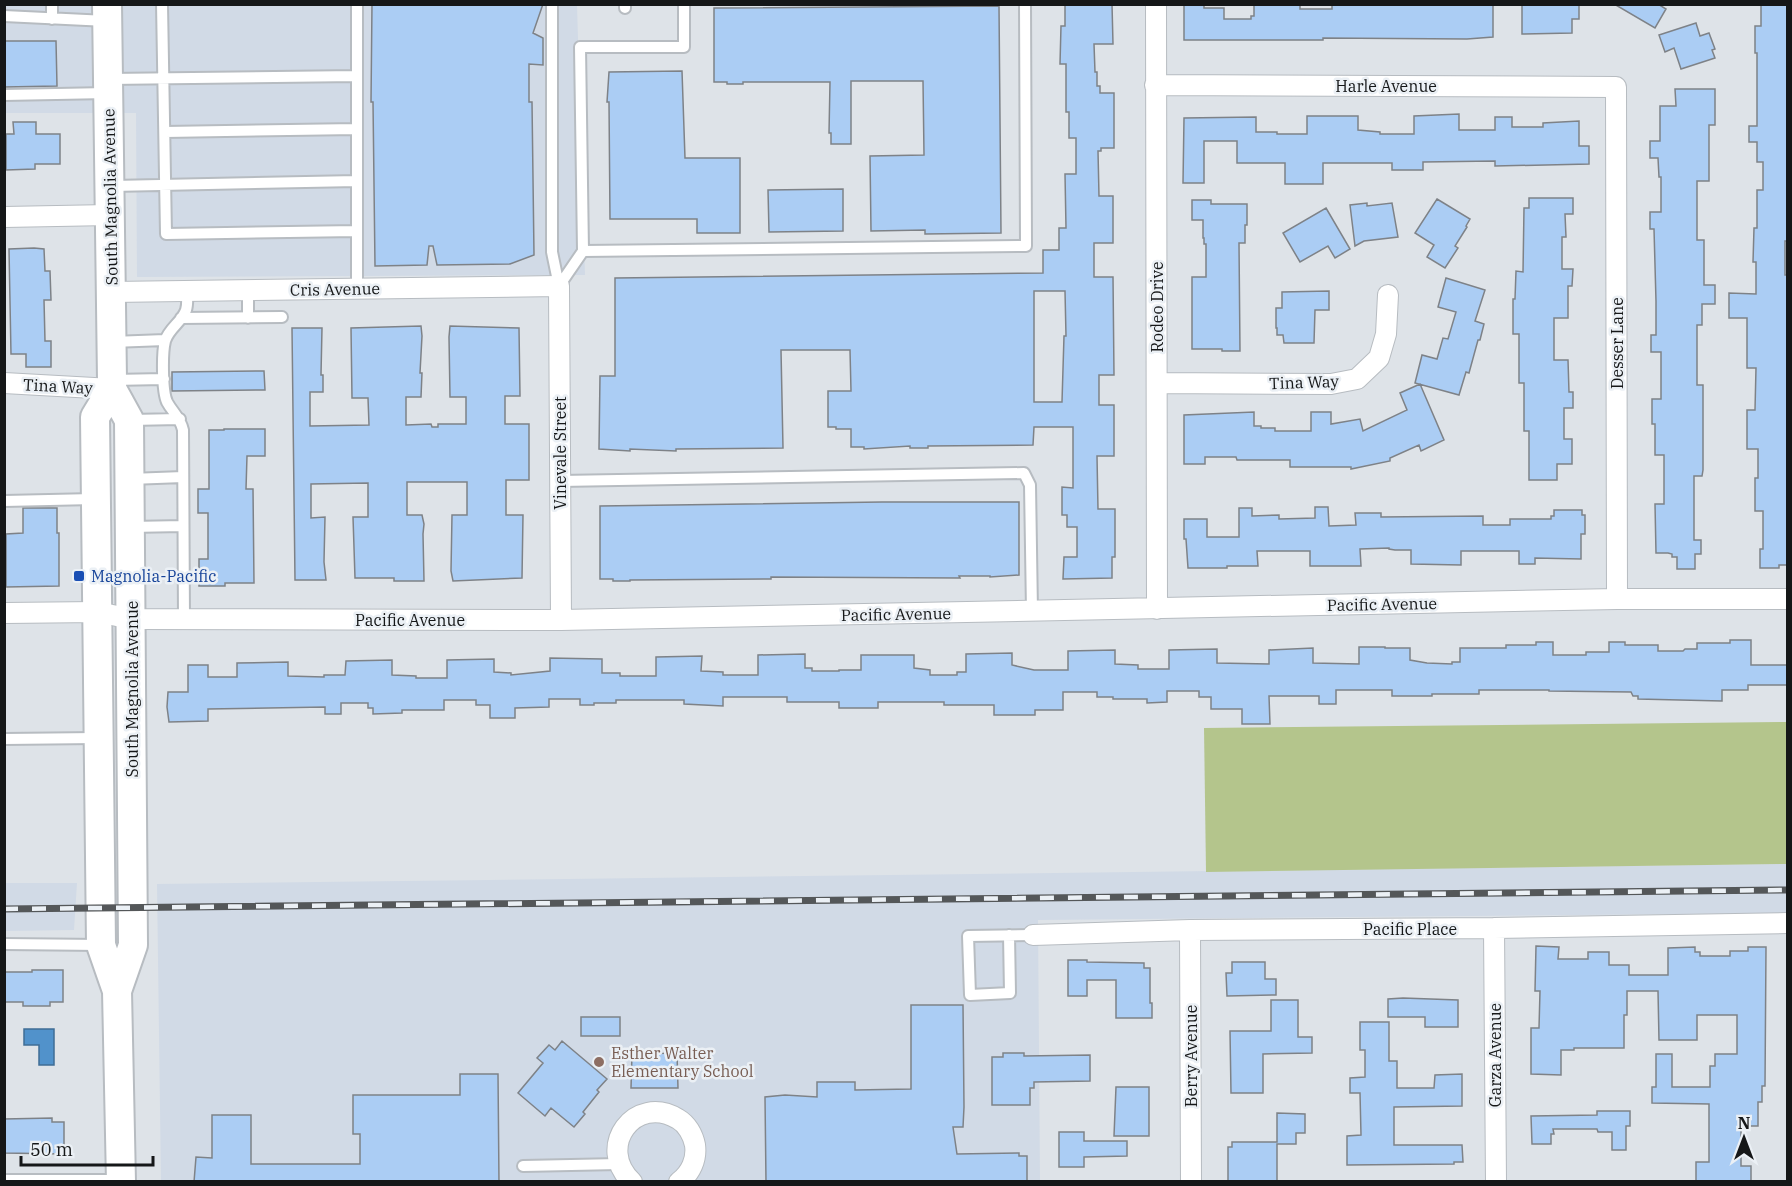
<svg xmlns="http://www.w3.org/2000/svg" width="1792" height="1186" viewBox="0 0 1792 1186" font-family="'IBM Plex Serif',serif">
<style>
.built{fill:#d1dae6}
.green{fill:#b4c58c}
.water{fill:#5192cb;stroke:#3f6d95;stroke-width:1.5}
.building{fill:#abcdf4;stroke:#7e8287;stroke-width:1.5;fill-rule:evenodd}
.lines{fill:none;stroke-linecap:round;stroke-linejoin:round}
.service-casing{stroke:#b7bcc1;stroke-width:14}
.minor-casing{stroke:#b7bcc1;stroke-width:22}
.secondary-casing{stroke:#b7bcc1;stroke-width:32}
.service{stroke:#fff;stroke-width:10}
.minor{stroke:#fff;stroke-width:20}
.secondary{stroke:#fff;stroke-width:28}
.rail-casing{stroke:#545759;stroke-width:7}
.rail{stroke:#ebf0f5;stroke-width:4.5;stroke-dasharray:14;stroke-linecap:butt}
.transit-dot{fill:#1a4fb4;stroke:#ebf0f5;stroke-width:2}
.education-dot{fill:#8d6e63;stroke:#ebf0f5;stroke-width:2}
.labels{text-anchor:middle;stroke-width:5;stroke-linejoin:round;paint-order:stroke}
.street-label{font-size:16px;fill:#151718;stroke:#ebf0f5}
.transit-label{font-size:16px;fill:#164399;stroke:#ebf0f5;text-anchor:start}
.education-label{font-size:16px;fill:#785e54;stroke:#ebf0f5;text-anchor:start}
</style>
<rect width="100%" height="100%" fill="#dee3e8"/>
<path class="built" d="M4,5H577L585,275L137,277L136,113H5Z
M1787,864L1788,913L1038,920L1040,1181L161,1182L157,884Z
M5,883H77L74,930L5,931Z"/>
<path class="green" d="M1787,722V864L1206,872L1204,728Z"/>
<path class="water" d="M24,1029H54V1065H39V1045H24Z"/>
<path class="building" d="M372,4H543L533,33L543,38V65L529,64V102H532L534,255L510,264L437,265L433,246H429L427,265L375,266L373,102H371Z
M1065,4H1112L1113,44H1094L1095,72H1097V86H1100V93H1114V148H1101V151H1098L1099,196H1113V243H1094V277H1113L1114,375H1099V405H1114V456H1097L1098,509H1115V557H1112V578L1063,579L1064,557H1077V527H1067V515H1062V487L1073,488V427H1034L1033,445L928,446V448H910V446L864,449V447H851V429H836V427H828V391H851L850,350H781L783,448L676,449V451L630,449V451L599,449L600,376H615V278L1043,273V250H1059V228H1066L1065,174H1076V138H1069V112H1066V64H1060L1061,26H1065ZM1034,291H1065L1066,336H1064L1062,402H1034Z
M1184,4H1204V8H1224V19H1251V16H1254V4H1300V9H1332V4L1493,5V37L1467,39L1323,38V40H1184Z
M1522,4H1579V19H1572V33L1522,34Z
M1614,4H1658L1666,9L1655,28Z
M1761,4H1788V241H1785V275H1788V565H1779V568H1760V549H1763V511H1755V478H1758V449H1747V410H1755L1756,368H1747V318H1729V293L1756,294V262H1753L1754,228H1757V190H1763V162H1757V142H1749V126H1757V53H1755V26H1761Z
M999,6L1001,233L925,234V230L871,231L870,156L924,155L923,81H851V144H831V133H829L830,82H743V84H727V82H714V8Z
M1696,23L1700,36L1709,33L1715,49L1712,50L1715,58L1681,69L1674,48L1665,52L1659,35Z
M4,41H56L57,86L4,87Z
M682,71L685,158H740V233H697V219H610L609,102H607L609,72Z
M1675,89H1715V125H1709V181H1697V240H1704V285H1715V304H1702V325H1697V385H1703V470L1702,476H1694V540H1701V554H1695V569H1677V557H1672V554L1668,553H1656L1655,504H1664V455H1655V424H1652V399H1661V352H1651V335H1656V301L1654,229H1650V212H1661V177H1659L1658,158H1650V141H1660V106H1676Z
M1459,114V130H1495V117H1512V127H1543V123L1579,121V146H1589V164L1495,166V161L1423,162V170H1392V163H1323V184H1285V163H1237V141H1204V183H1183L1184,118L1256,117V132H1277V134H1307V116H1358V130L1380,132V134H1414V116Z
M13,122H36V134H60V164H35V169L6,170V134H14Z
M843,189V231L769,232L768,190Z
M1529,198H1573V214H1565L1566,237H1562V269H1573L1572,286H1568V318H1554V360H1568L1569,392H1573V408H1564V439H1572V464H1557V480H1529V431H1524V383H1519V334H1513V299H1515L1516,271L1523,272L1524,208H1529Z
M1437,199L1470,219L1466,226L1467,227L1455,246L1458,248L1445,268L1427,257L1434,245L1415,233Z
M1192,200H1211V204H1247V225H1245V243H1239L1240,351H1222V349H1192V277H1206V244H1204V238H1203V220H1192Z
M1367,203V206L1392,203L1398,237L1364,241L1355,246L1350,205Z
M1326,208L1350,249L1335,258L1328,246L1300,262L1283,233Z
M34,248L44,249L45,271H50L51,300H44L45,341H51V367H26V354H11L9,249Z
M1446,278L1485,290L1475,321L1484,324L1480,340H1478L1469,373L1466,372L1459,395L1415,383L1422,355L1437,359L1443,338L1448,339L1456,312L1438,307Z
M1329,291V310H1315L1314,343H1284L1283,335H1277V328H1276V308H1282V292Z
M421,326L422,336L420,373H422L421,397H406V425L431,424L432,427H438V424H466V397H450L449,337L450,326L519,328L520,396H505V424H529V480H506V515H523L522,578L453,581L451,571L452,515H467V482H407V515H422L424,524L423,534L424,581H394V578H355L353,517H368V483L311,484V518L325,517L324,562L326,580H295L292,328H322L321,375H323V392H310V426L369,425L368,398H352L351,328Z
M264,371L265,390L172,391V372Z
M1420,384L1444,440L1421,451L1419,445L1390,458V461L1351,469V467H1290V460H1237L1236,457H1205V464H1184V415L1254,412V426H1261V428H1275V431H1311V412H1331V424L1360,419L1363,431L1407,410L1400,393Z
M224,429H265V456H247L246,489H253L254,583H225V586H199V559H208V513H198V489H209V430H224Z
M882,502H1019V575L990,577V576H959L960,578L771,577V579L630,580V581H613V579H600V506Z
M1315,507H1328L1329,526L1356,525L1355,513H1381V517L1483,516V525H1510V519H1551V516H1554V510H1582V515H1585V534H1581V559L1535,558V564H1519V551H1461V565L1411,564V550H1395L1389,549V548L1360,549L1361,566H1310V551H1257L1258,566H1227V568H1188L1186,539H1184V519H1207V537H1239V508H1252V516L1279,515V519L1315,518Z
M23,508H57V533H59V586L6,587V534L23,533Z
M1730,640H1751V665H1788V685H1748V690H1722V701L1638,699V696H1633L1631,692L1549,691V690H1479V694H1432V696H1392V690H1336V704H1319V696H1269L1270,724H1242V709H1211V697H1199V691H1167V702L1147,703V699H1113V697H1097V692H1063V710H1035V715H994V705H944V702H878V708H839V702H787V697H723V706L684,704V700H616V703H594V705H580V699H549V707L515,708V718H490V705H476V700H444V710H402V713L373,714V708H368V703H341V714H325V707L208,709V721L169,722L167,707L168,692H188V665H208V677H237V663L288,662V676L324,677V675H345L346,661L392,660V675L416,676V678H447V660L494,659V672L511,673V675L550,671V658L602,659V673H620V676H656V657L702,656L701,671L723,672V675H758V655L805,654V668H812V671H839V670H861V655H914V668L930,670V675H957V672H966V654L1012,653V665L1034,670H1068V651L1115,650V664L1138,665V669H1169V650L1217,649V663L1269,664V650L1313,648V663L1359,664V647H1385V648H1410V660L1427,663L1452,664V662H1460V648H1506V645H1536V642H1553V655H1586V652H1609V642H1625V645H1658V651H1683L1685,649H1697V643H1730Z
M1536,946L1559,947L1558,959H1588V952H1609V965H1629V975H1668V948L1695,947V952H1700V956H1730V951H1748V947H1766L1765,1086H1762V1102H1758V1126H1741V1166H1751V1182H1696V1162H1709V1104L1652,1103V1087H1656V1054H1672V1087H1710V1066H1715V1054H1737V1015H1697V1040H1659L1658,991H1627V1015H1624V1048H1574V1050H1561V1075L1531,1074V1028H1539L1540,991H1535Z
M1068,960H1087V962L1144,963V968H1150V1003H1152V1018H1116V980H1087V996H1068Z
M1232,962H1265V979H1276V995L1227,996L1226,973H1232Z
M32,970H63V1002H50V1006H23V1002H4V972H32Z
M1403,998L1458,1000V1027H1425V1017H1388V999Z
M1271,1000H1298V1037H1312V1053L1263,1054V1093H1231L1230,1031H1271Z
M911,1005H963L964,1107L963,1127H953L957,1154L1019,1153V1156H1027V1182H766L765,1097L785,1095L817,1097V1082H855V1090L911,1089Z
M581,1017H620V1036H581Z
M1360,1022H1389V1061H1397V1088H1434L1435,1075L1462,1074V1106L1394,1107V1145H1462L1463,1162H1454V1164L1347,1165V1136L1361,1135L1360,1093H1350V1078L1365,1077V1050H1360Z
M562,1041L607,1079L597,1090L599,1092L583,1112L585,1114L574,1127L551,1108L545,1116L518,1093L543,1063L537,1058L549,1045L555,1050Z
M677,1053L678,1088H631L632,1054Z
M1003,1053H1024V1056L1090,1055V1081L1034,1082V1088H1030V1105H992V1057H1003Z
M460,1074H498L499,1182H194L196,1157L212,1158V1115H251V1164H360V1134H353V1095H460Z
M1116,1087H1149V1136H1114Z
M1597,1111H1630V1126H1626V1150H1612V1132H1598L1597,1129H1553L1554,1134H1551V1144H1532L1531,1116L1597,1115Z
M1277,1113L1305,1114V1133H1296V1144H1277V1182H1228V1147H1232V1142H1277Z
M52,1118V1122H64V1154L4,1153V1119Z
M1059,1132H1084V1141H1127V1156L1084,1157V1167H1059Z"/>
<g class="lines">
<defs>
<path id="service" d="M162,4L166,234L357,231
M357,4V288
M552,4V252L559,286
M625,4V8
M684,4V47H580L583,251L1026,246L1025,4
M4,16L107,21
M52,19V4
M108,79L357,76
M4,95L108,93
M165,132L357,129
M112,186L357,181
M559,286L583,251
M248,290V318
M181,318L282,317
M112,342L165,340
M112,380L164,379
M130,420L180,419
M130,479L183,477
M560,481L1024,473L1030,485L1032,611
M4,501L94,499
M130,527L183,526
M184,619L183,430C180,417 173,413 167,402C162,391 162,353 165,341C169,328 182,322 186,310C188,304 187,297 187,291
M4,739L97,738
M1009,935L1010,993L970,995L968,936L1033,935
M4,944L101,945
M523,1166L619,1164
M4,1180H121"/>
<path id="minor" d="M1156,4L1157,609
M1155,85L1616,87L1617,599
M4,217L110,215
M112,292L559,286L561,620
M4,383L112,389
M1157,383L1331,384L1357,379L1379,358L1386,334L1388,295
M4,613L98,612L131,619L561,620L1617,599H1788
M1494,928L1496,1182
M1190,930L1191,1182
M1033,935L1190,930L1494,928L1788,923
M632,1182C595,1147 635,1093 678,1119C687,1124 693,1135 695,1145C697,1159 691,1173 679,1182"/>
<path id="secondary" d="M107,4L112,380V389L95,417L101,945L117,991L121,1182
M112,389L129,420L133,945L117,991"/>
</defs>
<use href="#service" class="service-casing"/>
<use href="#minor" class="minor-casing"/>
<use href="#secondary" class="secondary-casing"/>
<use href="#service" class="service"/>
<use href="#minor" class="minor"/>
<use href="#secondary" class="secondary"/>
<defs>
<path id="rail" d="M4,909L1788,890"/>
</defs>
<use href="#rail" class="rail-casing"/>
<use href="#rail" class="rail"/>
</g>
<rect class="transit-dot" x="73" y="570" width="12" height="12" rx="3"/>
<circle class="education-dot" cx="599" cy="1062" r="6"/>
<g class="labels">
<g class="street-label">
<text x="1386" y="92">Harle Avenue</text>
<text transform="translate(110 197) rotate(-91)" y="6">South Magnolia Avenue</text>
<text transform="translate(335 289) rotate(-1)" y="6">Cris Avenue</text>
<text transform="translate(1157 307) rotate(-90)" y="6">Rodeo Drive</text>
<text transform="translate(1617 343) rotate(-90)" y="6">Desser Lane</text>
<text transform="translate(1304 382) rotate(-2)" y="6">Tina Way</text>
<text transform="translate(58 386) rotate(3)" y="6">Tina Way</text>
<text transform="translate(560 453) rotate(-90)" y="6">Vinevale Street</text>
<text transform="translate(1382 604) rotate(-1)" y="6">Pacific Avenue</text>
<text transform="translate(896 614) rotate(-1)" y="6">Pacific Avenue</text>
<text x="410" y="626">Pacific Avenue</text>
<text transform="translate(132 689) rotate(-90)" y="6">South Magnolia Avenue</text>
<text x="1410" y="935">Pacific Place</text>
<text transform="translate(1495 1055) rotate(-90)" y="6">Garza Avenue</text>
<text transform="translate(1191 1056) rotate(-90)" y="6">Berry Avenue</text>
</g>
<g class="transit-label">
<text x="91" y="582">Magnolia-Pacific</text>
</g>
<g class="education-label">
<text x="611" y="1059">Esther Walter<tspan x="611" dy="18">Elementary School</tspan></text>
</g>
</g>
<rect width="1792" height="1186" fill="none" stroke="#151718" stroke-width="12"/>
<g transform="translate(1744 1138)" stroke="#ebf0f5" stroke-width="4.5" paint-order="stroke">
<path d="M0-4.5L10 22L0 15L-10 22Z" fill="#151718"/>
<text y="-9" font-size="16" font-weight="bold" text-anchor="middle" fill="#151718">N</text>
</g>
<path d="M21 1156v9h132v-9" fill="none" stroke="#151718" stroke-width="3"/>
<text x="30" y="1156" font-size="18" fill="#151718" stroke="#ebf0f5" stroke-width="4.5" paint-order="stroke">50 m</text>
</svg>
